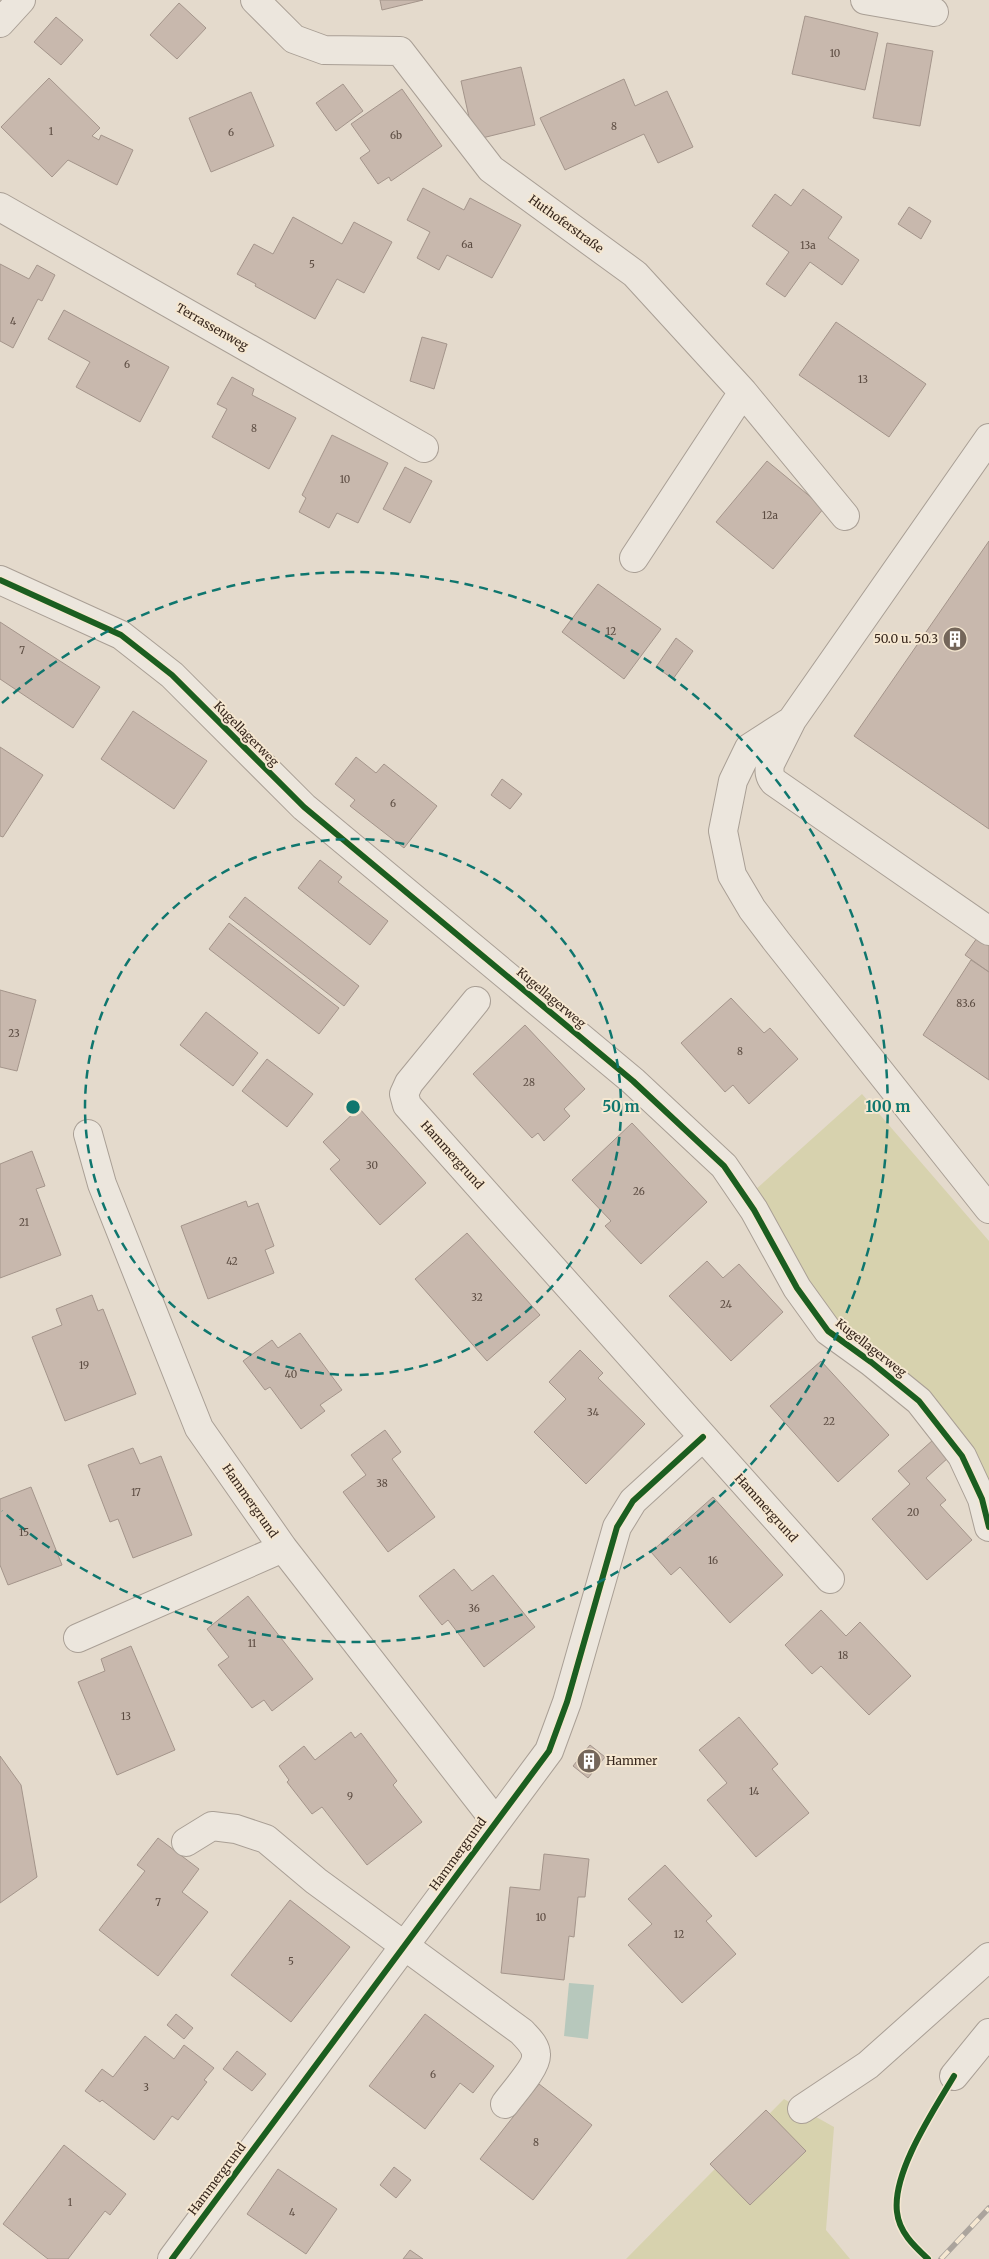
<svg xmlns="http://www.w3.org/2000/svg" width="989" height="2259" viewBox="0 0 989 2259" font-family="Merriweather,serif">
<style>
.green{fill:#d7d2ae}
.water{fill:#b7c8bc}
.building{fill:#c8b8ad;stroke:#a4958b}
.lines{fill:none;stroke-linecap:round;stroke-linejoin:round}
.minor-casing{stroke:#a99f95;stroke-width:30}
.minor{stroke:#ece6dd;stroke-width:28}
.rail-casing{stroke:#aba49d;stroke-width:5.5}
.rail{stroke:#f5e7d1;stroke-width:4;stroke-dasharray:11;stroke-linecap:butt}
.cycleway-casing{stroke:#f5e7d1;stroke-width:9}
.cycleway{stroke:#1b5e20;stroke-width:6}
.ring{fill:none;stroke:#0f766e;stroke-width:2.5;stroke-dasharray:9 6}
.labels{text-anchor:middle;stroke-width:4;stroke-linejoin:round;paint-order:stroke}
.number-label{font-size:10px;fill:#5b4b41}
.street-label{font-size:12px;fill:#37271d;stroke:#f5e7d1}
.poi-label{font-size:12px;fill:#37271d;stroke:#f5e7d1;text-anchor:end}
.centre{fill:#0f766e;stroke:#f5e7d1;stroke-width:2.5}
.ring-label{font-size:15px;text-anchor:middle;font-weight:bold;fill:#0f766e;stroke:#f5e7d1;stroke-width:4;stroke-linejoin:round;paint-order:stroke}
</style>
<rect width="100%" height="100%" fill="#e4dacc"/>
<path class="green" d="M862,1094L989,1241V1489L833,1317L785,1245L755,1190Z
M784,2099L834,2127L826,2230L850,2259H626Z"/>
<path class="water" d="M569,1983L594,1985L588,2039L564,2036Z"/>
<path class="building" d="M380,0H423L382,10Z
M179,3L206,28L177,59L150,35Z
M805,16L878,33L865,90L792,74Z
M56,17L83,40L61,65L34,42Z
M887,43L933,51L920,126L873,118Z
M521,67L535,125L474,140L461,81Z
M49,78L100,128L92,136L99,140L101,135L133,150L117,185L68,160L52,177L1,127Z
M624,79L635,106L667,91L693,147L658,163L644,134L565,170L540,118Z
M343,84L363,111L336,131L316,103Z
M402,89L442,146L391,181L389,177L378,184L360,158L370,151L351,124Z
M251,92L274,146L211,172L189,118Z
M423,188L464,210L470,198L521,225L492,278L447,255L439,270L417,258L430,232L407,220Z
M803,189L842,217L828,238L859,260L842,285L810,262L785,297L766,284L789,252L752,226L775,194L791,206Z
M909,207L931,221L921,239L898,224Z
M293,217L342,244L354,222L392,242L364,293L337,279L315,319L255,286L256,284L237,274L254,244L273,254Z
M0,264L29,279L37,265L55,275L42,301L38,299L13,348L0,341Z
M64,310L169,367L140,422L76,387L90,362L48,339Z
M836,322L926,384L889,437L799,375Z
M422,337L447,344L434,389L410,381Z
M232,377L254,389L252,395L296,418L269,469L212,437L227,409L217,404Z
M332,435L388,463L358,523L337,513L329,528L299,512L306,498L302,495Z
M767,461L824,508L773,569L716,522Z
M405,467L432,481L410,523L383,509Z
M989,541V829L854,736Z
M598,584L661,629L624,679L562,632Z
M0,622L100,687L73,728L0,679Z
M676,638L693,651L673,679L656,667Z
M133,711L207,761L174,809L101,759Z
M0,747L43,775L3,837L0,836Z
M356,757L376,773L384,764L437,806L404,848L350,806L355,800L335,784Z
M502,779L522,794L510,809L491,795Z
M320,860L342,877L338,882L388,921L370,945L298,888Z
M245,897L359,986L344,1006L229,917Z
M989,921V972L965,955Z
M229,923L339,1008L319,1034L209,949Z
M971,960L989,972V1080L923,1035Z
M0,990L36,1000L17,1071L0,1067Z
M731,998L764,1033L770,1028L798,1059L749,1104L733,1085L725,1092L681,1043Z
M206,1012L258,1053L233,1086L180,1045Z
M525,1025L585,1089L564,1109L570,1116L544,1141L538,1133L532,1138L473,1074Z
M267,1059L313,1094L287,1127L242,1091Z
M359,1108L426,1183L380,1225L330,1169L340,1160L323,1142Z
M632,1123L707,1202L641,1264L605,1226L611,1221L572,1180Z
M32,1151L45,1186L36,1189L61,1255L0,1278V1164Z
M246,1201L248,1207L258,1203L274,1246L265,1250L274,1273L208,1299L181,1226Z
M467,1233L540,1315L487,1361L415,1279Z
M707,1261L723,1278L739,1264L783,1312L731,1361L669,1296Z
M92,1295L98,1311L103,1309L136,1394L65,1421L32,1337L62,1325L56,1309Z
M300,1333L342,1390L320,1405L325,1411L301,1429L270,1387L265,1390L243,1361L272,1340L278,1348Z
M580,1350L603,1373L598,1378L645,1424L586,1484L534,1432L566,1399L549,1382Z
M821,1361L889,1435L838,1482L770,1406Z
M385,1430L401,1452L392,1459L435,1517L388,1552L343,1492L366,1475L351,1455Z
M933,1440L949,1457L926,1478L946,1500L940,1505L972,1540L927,1580L872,1519L910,1484L898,1471Z
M133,1448L140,1464L161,1456L192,1535L133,1558L118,1519L110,1522L88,1465Z
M31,1487L62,1565L8,1585L0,1565V1499Z
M713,1497L783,1575L730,1623L680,1567L671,1575L651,1552Z
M454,1569L472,1591L493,1575L535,1627L484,1667L448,1620L442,1625L419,1596Z
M248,1596L313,1679L272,1711L264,1700L252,1708L218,1665L229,1657L207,1629Z
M821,1610L846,1636L860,1622L911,1676L869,1715L821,1666L812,1674L785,1645Z
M131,1646L175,1750L117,1775L78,1682L105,1671L101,1659Z
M739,1717L778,1764L772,1769L809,1813L756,1857L707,1800L727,1783L699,1750Z
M351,1732L355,1738L361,1733L397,1781L393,1785L422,1822L367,1865L322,1807L312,1814L287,1782L289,1780L279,1766L304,1746L315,1760Z
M590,1745L605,1757L588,1778L573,1766Z
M0,1756L21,1785L37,1877L0,1903Z
M158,1838L199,1869L182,1892L208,1912L158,1976L99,1930L145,1871L137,1865Z
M544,1854L589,1859L585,1897H578L574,1937L569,1936L564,1980L501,1973L510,1887L540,1890Z
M665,1865L712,1916L706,1921L736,1954L682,2003L628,1945L652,1924L628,1899Z
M290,1900L350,1947L291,2022L231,1975Z
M176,2014L193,2028L184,2039L167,2025Z
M425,2014L494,2066L473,2093L460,2083L425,2129L369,2086Z
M145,2036L174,2059L184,2045L214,2068L204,2080L207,2082L178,2120L172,2116L154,2140L102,2100L100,2102L85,2091L102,2069L113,2077Z
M237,2051L266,2074L252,2091L223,2069Z
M539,2084L592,2125L533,2200L480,2159Z
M766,2110L806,2151L750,2205L710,2164Z
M64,2145L126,2194L110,2215L105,2211L68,2259H48L3,2224Z
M394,2167L411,2180L396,2198L380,2185Z
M278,2169L337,2209L306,2254L247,2214Z
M410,2250L423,2259H403Z"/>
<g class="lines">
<defs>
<path id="minor" d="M255,0L294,39L324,50L400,51L491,169L635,274L743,392L845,516
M865,0L934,12
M0,23L21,0
M0,207L424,448
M989,438L792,720L770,764C769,771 769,776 774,782L989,931
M634,558L743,392
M0,580L121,635L172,675L304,807L633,1081L724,1166L754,1210L797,1288L828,1331L871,1362L919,1401L962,1456L982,1499L989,1527
M791,721L749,748L733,781L723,831L732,875L752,909L777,942L989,1209
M476,1001L409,1083L404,1094L407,1105L830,1579
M88,1134L102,1184L199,1428L283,1548L496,1822
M78,1638L283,1548
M186,1842L212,1826L236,1829L266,1839L316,1881L522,2032C527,2038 536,2045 536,2055C537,2067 512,2094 505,2104
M954,2076L989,2033
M802,2109L868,2065L989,1957
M172,2259L549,1751L567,1702L617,1527L633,1501L703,1437"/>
</defs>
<use href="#minor" class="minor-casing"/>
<use href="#minor" class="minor"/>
<defs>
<path id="rail" d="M941,2259L989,2208"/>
</defs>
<use href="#rail" class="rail-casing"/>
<use href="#rail" class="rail"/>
<defs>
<path id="cycleway" d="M0,580L121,635L172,675L304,807L633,1081L724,1166L754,1210L797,1288L828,1331L871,1362L919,1401L962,1456L982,1499L989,1527
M172,2259L549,1751L567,1702L617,1527L633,1501L703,1437
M928,2259C914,2246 899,2232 897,2212C892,2172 934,2110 954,2076"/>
</defs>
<use href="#cycleway" class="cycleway-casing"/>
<use href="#cycleway" class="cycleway"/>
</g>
<g class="ring">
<circle cx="353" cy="1107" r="268"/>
<path d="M2 703A535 535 0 1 1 2 1511"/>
</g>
<defs>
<symbol id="building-disc" viewBox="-11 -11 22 22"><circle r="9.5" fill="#74665a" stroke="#f5e7d1"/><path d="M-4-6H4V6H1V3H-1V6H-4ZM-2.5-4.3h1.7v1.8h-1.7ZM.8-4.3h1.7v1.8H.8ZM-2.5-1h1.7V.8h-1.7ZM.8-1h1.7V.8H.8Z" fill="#fff"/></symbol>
</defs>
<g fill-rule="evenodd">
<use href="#building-disc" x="941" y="625" width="28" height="28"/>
<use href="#building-disc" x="575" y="1747" width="28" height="28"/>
</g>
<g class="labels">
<g class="number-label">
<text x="835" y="57">10</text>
<text x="614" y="130">8</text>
<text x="51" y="135">1</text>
<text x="231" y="136">6</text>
<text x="396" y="139">6b</text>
<text x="467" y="248">6a</text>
<text x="808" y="249">13a</text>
<text x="312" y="268">5</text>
<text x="13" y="325">4</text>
<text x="127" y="368">6</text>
<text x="863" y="383">13</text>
<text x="254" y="432">8</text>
<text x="345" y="483">10</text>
<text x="770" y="519">12a</text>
<text x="611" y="635">12</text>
<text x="22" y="654">7</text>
<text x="393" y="807">6</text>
<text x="966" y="1007">83.6</text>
<text x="14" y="1037">23</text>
<text x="740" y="1055">8</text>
<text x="529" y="1086">28</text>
<text x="372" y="1169">30</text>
<text x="639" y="1195">26</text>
<text x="24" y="1226">21</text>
<text x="232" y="1265">42</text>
<text x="477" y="1301">32</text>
<text x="726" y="1308">24</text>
<text x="84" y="1369">19</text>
<text x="291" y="1378">40</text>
<text x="593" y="1416">34</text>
<text x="829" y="1425">22</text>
<text x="382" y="1487">38</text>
<text x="136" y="1496">17</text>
<text x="913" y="1516">20</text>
<text x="24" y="1536">15</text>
<text x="713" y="1564">16</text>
<text x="474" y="1612">36</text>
<text x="252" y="1647">11</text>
<text x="843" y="1659">18</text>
<text x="126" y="1720">13</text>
<text x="754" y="1795">14</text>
<text x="350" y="1800">9</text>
<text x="158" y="1906">7</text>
<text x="541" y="1921">10</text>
<text x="679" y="1938">12</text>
<text x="291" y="1965">5</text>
<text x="433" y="2078">6</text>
<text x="146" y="2091">3</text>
<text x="536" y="2146">8</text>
<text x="70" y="2206">1</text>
<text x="292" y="2216">4</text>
</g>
<g class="street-label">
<text transform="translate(566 224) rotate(36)" y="4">Huthoferstraße</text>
<text transform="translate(212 327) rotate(30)" y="4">Terrassenweg</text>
<text transform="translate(246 734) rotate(45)" y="4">Kugellagerweg</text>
<text transform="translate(551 998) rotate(40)" y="4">Kugellagerweg</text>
<text transform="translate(452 1155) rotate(48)" y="4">Hammergrund</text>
<text transform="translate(871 1348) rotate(38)" y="4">Kugellagerweg</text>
<text transform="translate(250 1501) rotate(55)" y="4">Hammergrund</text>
<text transform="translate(766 1508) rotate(48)" y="4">Hammergrund</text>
<text transform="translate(458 1854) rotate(-54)" y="4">Hammergrund</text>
<text transform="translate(217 2179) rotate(-53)" y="4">Hammergrund</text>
</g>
<g class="poi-label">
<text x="938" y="643">50.0 u. 50.3</text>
<text x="606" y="1765" text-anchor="start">Hammer</text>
</g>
</g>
<circle cx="353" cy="1107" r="8" class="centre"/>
<g class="ring-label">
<text x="621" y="1112">50 m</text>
<text x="888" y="1112">100 m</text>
</g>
</svg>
